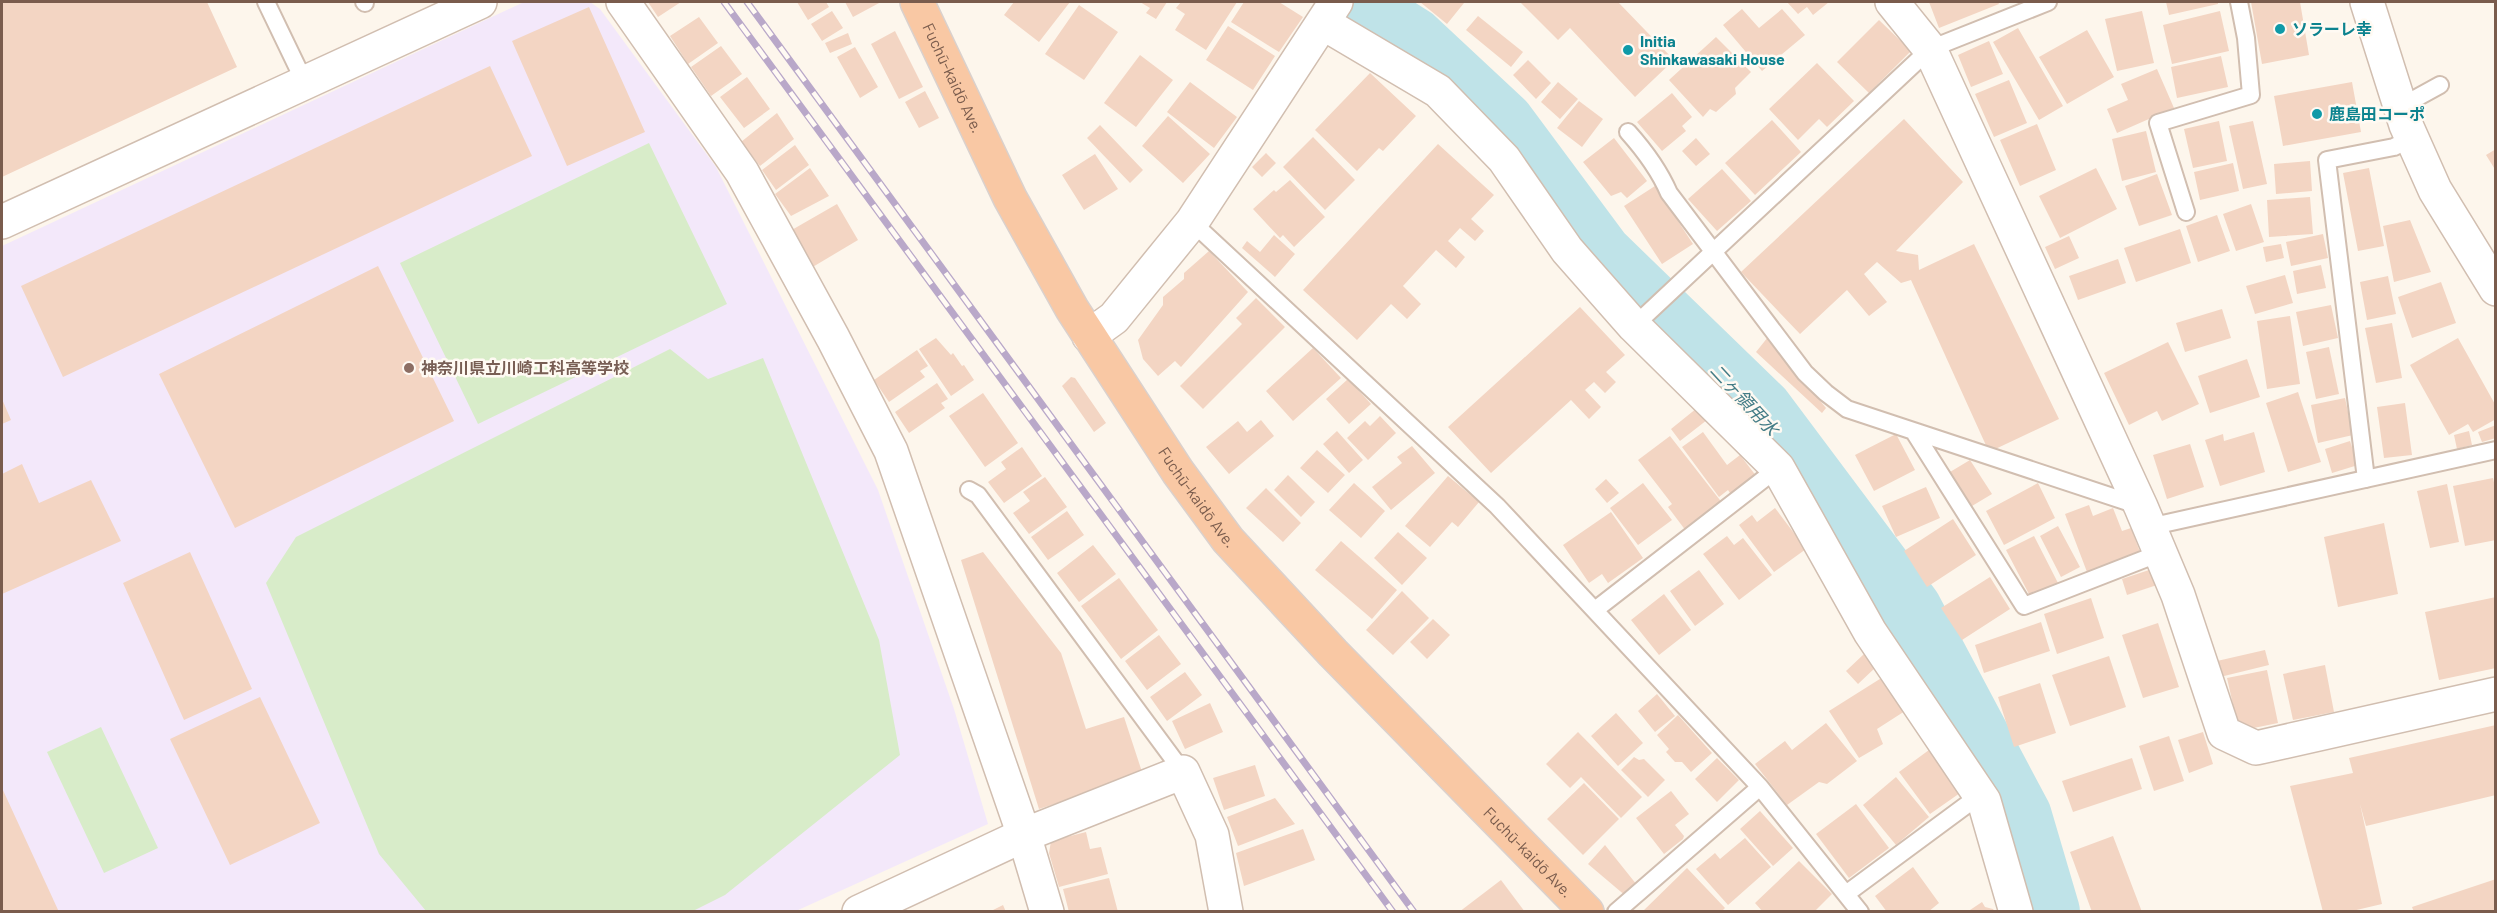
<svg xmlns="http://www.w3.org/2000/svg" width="2497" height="913" viewBox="0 0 2497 913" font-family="Barlow,'Noto Sans JP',sans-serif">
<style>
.education{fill:#f3e8fa}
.green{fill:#d8ecc9}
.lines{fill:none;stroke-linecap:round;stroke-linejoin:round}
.river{stroke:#bfe3e8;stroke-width:68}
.building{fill:#f3d5c3}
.service-casing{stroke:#d1beb0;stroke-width:20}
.minor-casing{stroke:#d1beb0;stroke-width:36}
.tertiary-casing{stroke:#d1beb0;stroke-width:36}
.trunk-casing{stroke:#dad1cd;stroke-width:36}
.service{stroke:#fff;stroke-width:16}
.minor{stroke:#fff;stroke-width:33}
.tertiary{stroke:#fff;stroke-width:33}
.trunk{stroke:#f9c8a4;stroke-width:33}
.rail-casing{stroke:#b9a8c9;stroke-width:7}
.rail{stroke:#fffaf3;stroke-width:4.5;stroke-dasharray:14;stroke-linecap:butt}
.culture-dot{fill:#0f9aa8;stroke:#fffaf3;stroke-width:2}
.education-dot{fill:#8d6e63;stroke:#fffaf3;stroke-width:2}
.labels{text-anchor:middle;stroke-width:5;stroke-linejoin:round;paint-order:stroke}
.culture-label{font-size:16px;font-weight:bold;fill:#0d838f;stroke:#fffaf3;text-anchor:start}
.street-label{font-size:16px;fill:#7a5c4d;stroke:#fffaf3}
.education-label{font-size:16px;font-weight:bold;fill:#785e54;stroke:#fffaf3;text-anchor:start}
.water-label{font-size:18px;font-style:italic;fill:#437c86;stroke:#fffaf3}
</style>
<rect width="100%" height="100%" fill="#fdf6ec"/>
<path class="education" d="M524,2H590L600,9L716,167L878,490L954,709L988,824L796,911H2V246Z"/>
<path class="green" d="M649,143L727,304L478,424L400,263Z
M670,349L708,379L763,358L879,640L900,755L725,895L693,911H426L379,854L266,583L296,537Z
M101,727L158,848L104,873L47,752Z"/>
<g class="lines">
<path class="river" d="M1351,2L1412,41L1501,124L1599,256L1760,412L1908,610L2018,817L2046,912"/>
</g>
<path class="building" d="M2,2H207L237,67L2,177Z
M648,2H681L658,17Z
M797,2H826L829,7L808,20Z
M845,2H881L853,17Z
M1014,2H1070L1039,42L1004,15Z
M1140,2H1167L1156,19L1146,13L1150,8Z
M1181,2H1237L1206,50L1175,30L1185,14L1176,8Z
M1244,2H1279L1303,17L1279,52L1231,22Z
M1420,2H1462L1464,3L1447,24Z
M1520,2H1618L1674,60L1635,97L1570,28L1558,40Z
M1787,2H1829L1813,15L1807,7L1798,14Z
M1929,2H1998L1999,4L1939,28Z
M2166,2H2218V4L2169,15Z
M2251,2H2300L2309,55L2262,64Z
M1079,5L1118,32L1084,80L1045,54Z
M589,7L645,132L567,166L512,41Z
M1742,9L1759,28L1782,9L1805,35L1762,71L1723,25Z
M832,11L843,28L822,41L811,24Z
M2142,11L2154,63L2117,71L2105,19Z
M2220,11L2229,51L2172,64L2163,25Z
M1478,16L1523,52L1511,67L1466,30Z
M699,17L718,43L688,64L670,36Z
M1879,20L1911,51L1869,93L1837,62Z
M1228,26L1275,56L1253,90L1206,60Z
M2018,28L2063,106L2039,120L1993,42Z
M2087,30L2114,77L2067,104L2039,57Z
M895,31L923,87L899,99L871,44Z
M848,33L852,44L830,53L825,43Z
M1716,37L1751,72L1735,88L1736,94L1716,112L1710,109L1703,117L1669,80Z
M1989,41L2003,74L1971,87L1958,55Z
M721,46L742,74L711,96L691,67Z
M855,47L878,87L860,98L837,57Z
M1140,55L1173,80L1136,127L1104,103Z
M2221,56L2228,87L2177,98L2171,67Z
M1528,60L1551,83L1536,99L1513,75Z
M1817,63L1854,101L1827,127L1819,119L1798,140L1769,109Z
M490,66L532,156L63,377L21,286Z
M2157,69L2174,108L2117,133L2107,109L2128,100L2121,84Z
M1370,73L1416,116L1383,151L1379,148L1357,171L1315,130Z
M747,77L770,109L744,128L720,97Z
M2009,80L2027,123L1994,137L1975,94Z
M1190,82L1237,117L1214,148L1167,112Z
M1558,82L1578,99L1560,119L1541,102Z
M2352,82L2361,132L2283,146L2274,96Z
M925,91L939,118L919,128L905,102Z
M1672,93L1692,117L1682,126L1686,131L1662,151L1637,122Z
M1579,101L1603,119L1582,147L1557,128Z
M777,113L794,139L760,166L741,142Z
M1168,116L1210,154L1183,183L1142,146Z
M1904,119L1963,182L1896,251L1918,255L1919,270L1974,244L2059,419L1989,452L1911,280L1901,283L1877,262L1864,274L1887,302L1869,316L1847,290L1800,334L1741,272Z
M1772,120L1801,152L1755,195L1725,163Z
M2219,121L2227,161L2193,168L2184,129Z
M2253,121L2267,184L2243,189L2229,126Z
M2037,124L2056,170L2020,186L2000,140Z
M1100,125L1143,170L1130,183L1087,138Z
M2146,131L2156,172L2122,181L2112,139Z
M1313,137L1355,180L1325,210L1283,167Z
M1614,138L1647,181L1627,198L1621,192L1611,196L1583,162Z
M1696,138L1710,154L1696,166L1682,151Z
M1438,144L1494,195L1471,219L1484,231L1475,241L1460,228L1448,241L1465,257L1456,268L1436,250L1403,286L1421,304L1407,319L1391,304L1357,340L1303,290Z
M795,145L809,165L776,190L762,170Z
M2496,149V171L2486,155Z
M1266,153L1276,163L1262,177L1252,167Z
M1095,154L1118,189L1084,210L1062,175Z
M2310,161L2312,191L2276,194L2274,164Z
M2233,163L2239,191L2200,200L2194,172Z
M810,168L829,196L791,216L775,194Z
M2096,168L2117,209L2060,238L2039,196Z
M2369,168L2384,246L2358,251L2343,173Z
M1722,169L1751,201L1717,231L1688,199Z
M2157,174L2172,215L2139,226L2125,186Z
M1290,180L1325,217L1294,247L1283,235L1280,238L1253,209L1274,190L1276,192Z
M1655,186L1693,244L1662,264L1624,206Z
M2310,197L2313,234L2269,237L2267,200Z
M837,204L858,240L811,268L790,231Z
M2251,204L2264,242L2236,251L2223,214Z
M2217,215L2230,251L2198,262L2186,226Z
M2410,220L2431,272L2394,282L2383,226Z
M2180,229L2191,263L2136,282L2124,248Z
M2323,234L2328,258L2291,266L2286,242Z
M1274,235L1295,254L1275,277L1242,248L1247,241L1260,252Z
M2069,236L2079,258L2055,269L2045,247Z
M2281,244L2284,258L2266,262L2263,247Z
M1209,251L1248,292L1181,367L1175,361L1158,376L1143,359L1138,340L1163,305V297L1184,279V273Z
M2118,259L2126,283L2078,300L2069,276Z
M2321,265L2326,288L2297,294L2293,271Z
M378,266L454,421L235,528L159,374Z
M2285,275L2293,303L2255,314L2246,286Z
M2388,276L2396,314L2367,320L2360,282Z
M2441,282L2456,323L2412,338L2398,297Z
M1256,298L1285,327L1203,409L1180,386L1242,324L1236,318Z
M2331,305L2338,338L2303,346L2296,312Z
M1580,307L1625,355L1606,372L1616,382L1605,393L1594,382L1585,390L1601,407L1589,419L1571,400L1491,473L1448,427Z
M2222,309L2231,338L2185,352L2176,323Z
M2290,316L2300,384L2267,389L2257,321Z
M2392,323L2402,378L2376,383L2365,328Z
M1768,337L1826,408L1822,413L1756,352Z
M936,338L951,355L953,353L962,366L964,365L974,380L951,396L919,349Z
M2458,338L2496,406V419L2473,432L2468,424L2449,435L2410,365Z
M2168,342L2199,404L2162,421L2157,411L2129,425L2104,373Z
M2329,347L2339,394L2316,399L2306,352Z
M1313,348L1341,378L1293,421L1266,391Z
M917,350L928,366L920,371L925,377L889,402L874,380Z
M2247,359L2260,397L2210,413L2198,376Z
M1071,377L1075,378L1106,423L1094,432L1062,386Z
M1348,379L1371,404L1349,424L1326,399Z
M937,383L948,399L941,403L945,408L909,433L895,412Z
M2298,392L2321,462L2288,472L2266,403Z
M983,393L1018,443L985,467L949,416Z
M2345,398L2353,435L2318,443L2311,405Z
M2,399L11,420L2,424Z
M2405,403L2412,455L2384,458L2377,407Z
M1697,408L1707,420L1680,441L1671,429Z
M1380,416L1396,433L1368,460L1347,438L1365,421L1370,426Z
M1261,420L1274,436L1229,474L1206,447L1238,421L1247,432Z
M2496,425V438L2482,442L2478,432Z
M1337,431L1363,460L1349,473L1323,444Z
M2469,431L2472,445L2457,449L2454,435Z
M1703,432L1727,465L1740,455L1757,477L1732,496L1728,490L1719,497L1682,447Z
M2254,432L2265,472L2220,486L2205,440L2223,434L2224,441Z
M1896,434L1915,470L1874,491L1855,455Z
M1670,436L1723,504L1686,531L1668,507L1672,504L1638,460Z
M2350,441L2358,465L2332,473L2325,449Z
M2190,444L2204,487L2167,499L2153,455Z
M1412,446L1435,473L1391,510L1372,487L1402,463L1397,457Z
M1022,447L1042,476L1004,503L988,482L1006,469L1001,462Z
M1317,450L1345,475L1328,493L1300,468Z
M1970,460L1992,494L1972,506L1950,472Z
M22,464L39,503L91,480L121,541L2,594V474Z
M1288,475L1315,502L1301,517L1274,490Z
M1448,476L1479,502L1458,527L1452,522L1430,547L1405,526Z
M1045,477L1067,507L1029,534L1013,513L1030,501L1023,492Z
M2493,478L2496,491V540L2465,546L2453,486Z
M1606,479L1619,493L1607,503L1595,489Z
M1354,483L1385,511L1361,538L1329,510Z
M1643,483L1672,520L1638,545L1610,508Z
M2038,483L2055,518L2004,545L1986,511Z
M2447,484L2459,542L2430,548L2417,491Z
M1926,487L1940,518L1896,537L1882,506Z
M1266,488L1301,523L1283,542L1246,508Z
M2089,505L2093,516L2113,508L2122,531L2131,528L2140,552L2087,572L2065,514Z
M1775,508L1806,549L1774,572L1739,525L1752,515L1757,522Z
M1067,511L1084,535L1048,560L1031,537Z
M1611,512L1643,558L1608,583L1602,574L1589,583L1563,545Z
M1953,519L1976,555L1927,587L1904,551Z
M2384,523L2398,594L2338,607L2324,537Z
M2058,526L2080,567L2061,577L2040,536Z
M1398,532L1427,558L1402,585L1374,558Z
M1727,536L1734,545L1743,538L1772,575L1739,600L1703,554Z
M2034,536L2058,583L2030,596L2006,550Z
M1341,541L1397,590L1372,619L1315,570Z
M1093,545L1116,574L1079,602L1057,573Z
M190,552L252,689L184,720L123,583Z
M983,552L1061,653L1086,729L1124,717L1143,775L1039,809L961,560Z
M2152,569L2157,585L2127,595L2122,579Z
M1699,570L1724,604L1695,626L1670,591Z
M1990,577L2010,609L1962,640L1941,608Z
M1119,578L1158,630L1121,659L1081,606Z
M1402,591L1429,618L1393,655L1366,630Z
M1664,594L1691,630L1659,655L1631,620Z
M2496,597V668L2439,680L2425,612Z
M2091,598L2104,638L2057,654L2044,614Z
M1433,619L1450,635L1427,659L1410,642Z
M2041,622L2050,651L1984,673L1975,645Z
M2158,623L2179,687L2143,698L2122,635Z
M1159,635L1181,664L1147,690L1125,661Z
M2265,650L2269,665L2220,677L2217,661Z
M1864,654L1876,667L1858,684L1846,671Z
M2109,656L2126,707L2070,726L2052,675Z
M2325,665L2334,712L2293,720L2283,674Z
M2267,670L2278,723L2239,731L2227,678Z
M1185,672L1202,695L1167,721L1150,697Z
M1883,677L1905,711L1877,729L1883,744L1859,758L1829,711Z
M2040,683L2056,733L2014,747L1998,697Z
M1657,694L1675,716L1655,732L1638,711Z
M260,697L320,823L230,865L170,739Z
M1210,703L1223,732L1185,749L1172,721Z
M1616,713L1643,743L1618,766L1591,736Z
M1678,715L1712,753L1691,772L1682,762H1675L1666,752L1669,749L1657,735Z
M1826,723L1857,761L1827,784L1819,782L1787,805L1755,764L1785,741L1792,750Z
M2496,725V795L2366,826L2360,804L2382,904L2348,912H2323L2290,786L2353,773L2349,758Z
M1578,732L1642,797L1621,818L1581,777L1570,788L1546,764Z
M2203,732L2213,764L2189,773L2178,740Z
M2169,736L2184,781L2154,791L2139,746Z
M1929,750L1960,793L1930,814L1899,772Z
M1634,757L1639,760L1644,759L1665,780L1648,797L1621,770Z
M1717,758L1739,780L1717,802L1695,779Z
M2132,758L2142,789L2073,812L2062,781Z
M1255,765L1265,796L1224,810L1213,778Z
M1896,777L1929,817L1896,845L1863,805Z
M1584,783L1619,819L1583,855L1547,819Z
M2,788L59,912H2Z
M1671,791L1689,814L1675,825L1684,836L1683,839L1664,854L1636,818Z
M1275,798L1295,824L1238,846L1227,817Z
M1856,804L1889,848L1849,878L1816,834Z
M1760,811L1793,848L1773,866L1740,829Z
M1303,829L1315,860L1244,886L1236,853Z
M1086,832L1090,849L1101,847L1108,874L1059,887L1049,853L1051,841Z
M2113,836L2142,912H2092L2070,852Z
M1745,838L1771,867L1728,905L1696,869L1715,853L1720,859Z
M1605,845L1637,885L1627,897L1588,864Z
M1799,861L1832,894L1814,912H1763L1755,903Z
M1913,867L1939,903L1928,912H1887L1875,896Z
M1687,868L1725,908L1721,912H1642Z
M1109,878L1118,912H1069L1063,889Z
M2496,879V912H2414L2412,907Z
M1501,880L1525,912H1459Z
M1982,902L1985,907L1993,909L1995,912H1967Z
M1003,905L1006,912H989Z"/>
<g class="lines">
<defs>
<path id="service" d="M266,2L305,83
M364,2L365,3
M2400,107L2440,85
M1628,132C1645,151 1659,170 1669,193L1805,373L1826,393L1847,409L2140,506
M2186,212L2158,123L2251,95L2246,38L2239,2
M1192,222L1497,506L1760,787L1860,912
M1634,326L1930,49L2048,2
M1914,432L2024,606L2160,553
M2366,479L2327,160L2394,147L2412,138
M969,490L978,495L1183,772
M2149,527L2496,450
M1595,610L1778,468
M1846,894L1980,795
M1616,912L1760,787"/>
<path id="minor" d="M623,2L742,172L833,338L891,451L1024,835L1047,912
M1892,2L1930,49L2141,507L2178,595L2224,733L2256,748L2496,694
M1323,23L1438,91L1504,159L1567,250L1634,326L1778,468L1870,632L1984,801L2016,912
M2,222L480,2
M1089,336L1114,318L1192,222L1336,2
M1024,835L1183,772L1212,835L1226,912"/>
<path id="tertiary" d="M2367,2L2406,125L2435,190L2496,289
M859,912L1024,835"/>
<g id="trunk">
<path id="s1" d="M917,2L1010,198L1072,309L1178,472L1228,540L1333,653L1587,912"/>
</g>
</defs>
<use href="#service" class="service-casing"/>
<use href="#minor" class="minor-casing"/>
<use href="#tertiary" class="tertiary-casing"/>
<use href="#trunk" class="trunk-casing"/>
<use href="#service" class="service"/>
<use href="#minor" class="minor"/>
<use href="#tertiary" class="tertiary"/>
<use href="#trunk" class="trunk"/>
<defs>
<path id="rail" d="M724,2L1393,912
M747,2L1414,912"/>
</defs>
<use href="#rail" class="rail-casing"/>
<use href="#rail" class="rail"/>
</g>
<g class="culture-dot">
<circle cx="2280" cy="29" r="6"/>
<circle cx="1628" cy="50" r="6"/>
<circle cx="2317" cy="114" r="6"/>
</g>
<circle class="education-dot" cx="409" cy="368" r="6"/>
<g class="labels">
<g class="culture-label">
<text x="2292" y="35">ソラーレ幸</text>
<text x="1640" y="47">Initia<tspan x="1640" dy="18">Shinkawasaki House</tspan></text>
<text x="2329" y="120">鹿島田コーポ</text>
</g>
<g class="street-label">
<text dy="6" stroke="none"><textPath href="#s1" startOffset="84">Fuchū-kaidō Ave.</textPath></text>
<text dy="6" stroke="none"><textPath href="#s1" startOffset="570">Fuchū-kaidō Ave.</textPath></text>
<text dy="6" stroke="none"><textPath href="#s1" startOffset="1056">Fuchū-kaidō Ave.</textPath></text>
</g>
<g class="education-label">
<text x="421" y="374">神奈川県立川崎工科高等学校</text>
</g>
<g class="water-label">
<text transform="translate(1744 400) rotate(47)" y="6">二ヶ領用水</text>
</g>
</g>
<rect width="2497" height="913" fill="none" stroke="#7a5c4d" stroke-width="6"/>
</svg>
